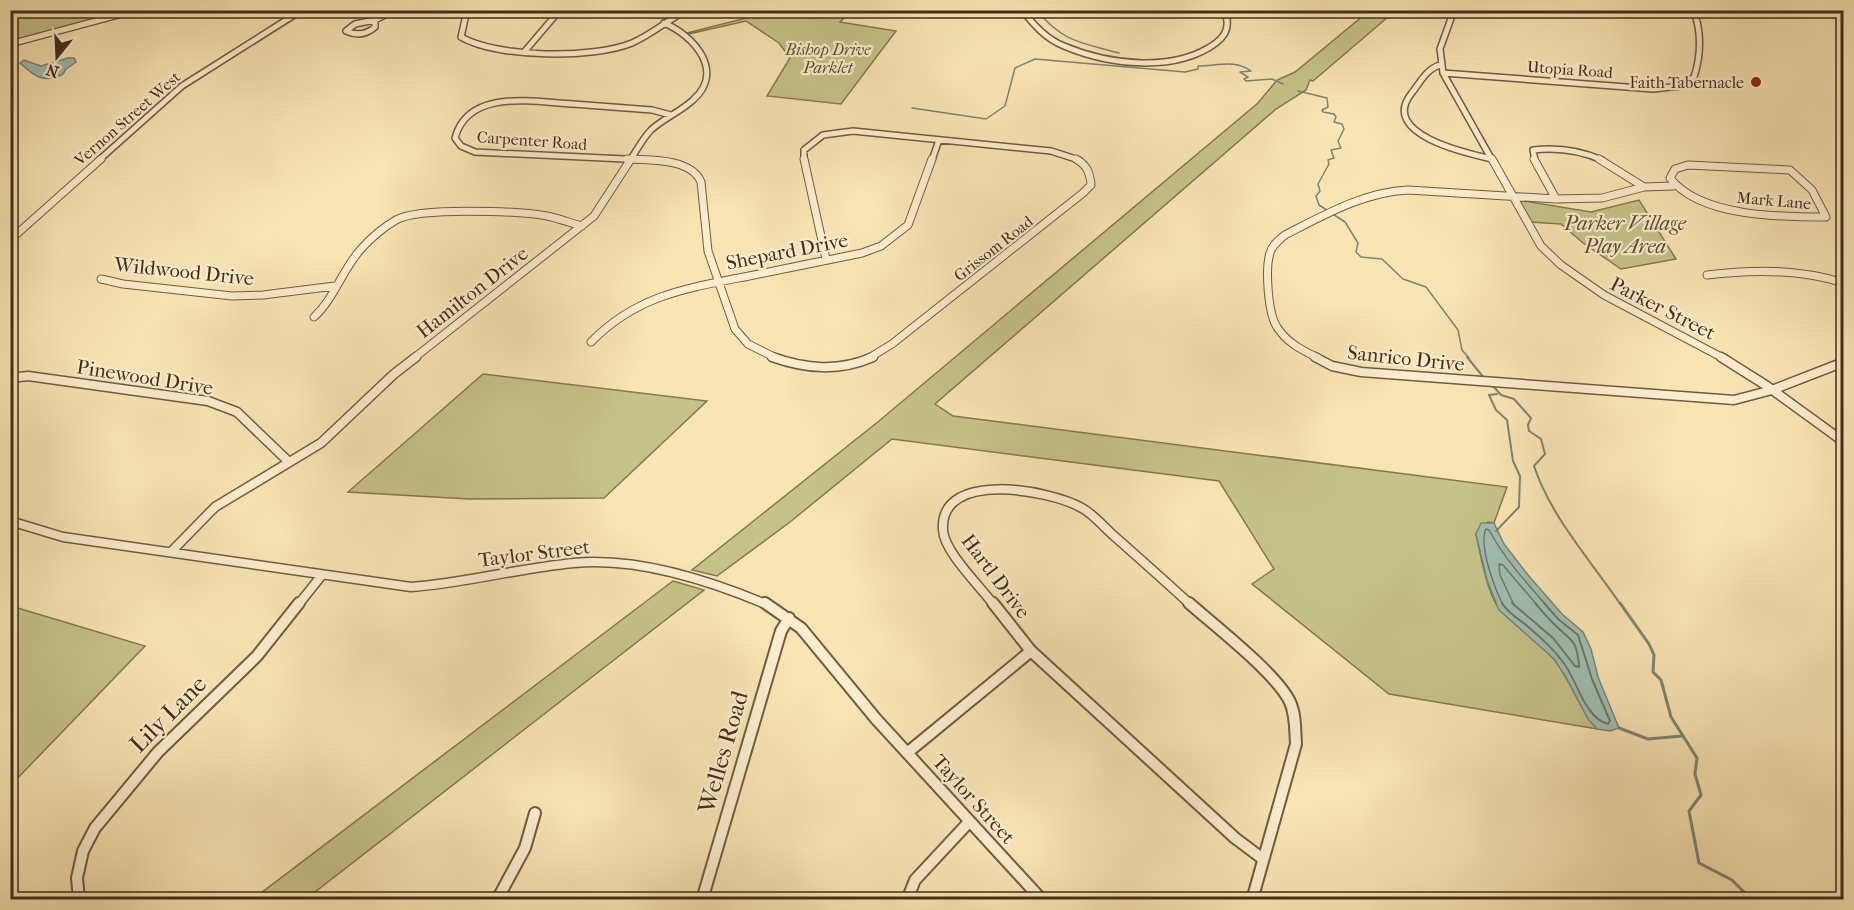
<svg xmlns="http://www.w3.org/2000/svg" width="1854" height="910" viewBox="0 0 1854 910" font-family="'IM FELL French Canon',serif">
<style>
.green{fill:#c5c288;stroke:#847850;stroke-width:1.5}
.water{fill:#9fbeb3;stroke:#7a8475;stroke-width:1.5}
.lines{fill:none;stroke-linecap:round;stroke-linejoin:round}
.shore-far1{stroke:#707666;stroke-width:1.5}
.shore{stroke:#707666;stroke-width:2}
.stream-far2{stroke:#7a8475;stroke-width:1.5}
.stream-far1{stroke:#7a8475;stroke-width:2}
.stream{stroke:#7a8475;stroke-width:3}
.minor-far3-casing{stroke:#705b40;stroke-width:8}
.minor-far2-casing{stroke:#705b40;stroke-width:9}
.minor-far1-casing{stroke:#705b40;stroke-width:11}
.minor-casing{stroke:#705b40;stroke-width:14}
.minor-far3{stroke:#fbedce;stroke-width:5}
.minor-far2{stroke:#fbedce;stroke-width:7}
.minor-far1{stroke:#fbedce;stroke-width:8}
.minor{stroke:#fbedce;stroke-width:10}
.poi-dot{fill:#8f2418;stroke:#fbedce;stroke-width:2}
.labels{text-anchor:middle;stroke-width:4.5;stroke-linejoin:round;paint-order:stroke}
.far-park-label{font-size:16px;font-style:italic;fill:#5c4b2f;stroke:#fbedce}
.far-street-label{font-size:16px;fill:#422d19;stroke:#fbedce}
.far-poi-label{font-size:16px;fill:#422d19;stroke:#fbedce;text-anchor:end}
.park-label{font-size:20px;font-style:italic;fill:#5c4b2f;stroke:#fbedce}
.street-label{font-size:20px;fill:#422d19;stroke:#fbedce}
.near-street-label{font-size:24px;fill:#422d19;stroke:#fbedce}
</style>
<rect width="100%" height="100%" fill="#f9e4b3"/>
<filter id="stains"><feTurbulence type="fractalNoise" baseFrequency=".00333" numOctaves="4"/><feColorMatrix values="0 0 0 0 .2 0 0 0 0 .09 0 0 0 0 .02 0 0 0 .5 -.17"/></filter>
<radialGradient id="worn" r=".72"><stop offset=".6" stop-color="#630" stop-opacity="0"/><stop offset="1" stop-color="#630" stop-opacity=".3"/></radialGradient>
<path class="green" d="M778,10L851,11L840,22L896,31L841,104L767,96L790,58L779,43L746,21L689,34L687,33Z
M10,11H127L11,42Z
M1369,11H1395L1313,81L1310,80L1306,90L1276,109L935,404L953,416L1507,487L1494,523L1488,522L1476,534C1480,553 1488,599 1502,612C1518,629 1539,640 1553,658C1571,680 1578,708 1597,729L1389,694L1252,584L1274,569L1219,481L892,439L790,522L717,576L692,570L879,421L1258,103L1277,80L1295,72Z
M1518,200L1591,212L1639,200L1676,259L1621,269L1583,243L1561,224L1530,222Z
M483,374L707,401L604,498L469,499L348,492Z
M673,581L704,590L306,899H253Z
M11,606L145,646L11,785L10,606Z"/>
<path class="water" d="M68,58H74L76,62L66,69L63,74C43,85 32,74 20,63L24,60L41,66Z
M1481,523H1494L1504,544L1528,575L1562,614L1583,632L1591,649L1598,677L1619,728L1610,731L1597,729L1588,719L1566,677L1554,659L1499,610L1487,580L1476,534Z"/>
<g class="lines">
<path class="shore-far1" d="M1503,605C1495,589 1478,545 1486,529L1489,530C1504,558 1525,581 1546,605
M1514,605L1500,575L1499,564L1503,565L1537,605"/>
<path class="shore" d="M1502,603C1508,613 1517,618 1526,625C1540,637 1555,650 1565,665C1578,683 1585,718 1608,724L1610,721L1592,679L1578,635L1558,619L1544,603
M1512,603L1553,638L1575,666L1579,667C1577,637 1570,641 1552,622C1546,616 1541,610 1535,603"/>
<path class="stream-far2" d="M1036,10C1065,43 1079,42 1119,53
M1298,91L1327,98L1328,107L1322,110L1323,112L1334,114L1336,117L1334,122L1342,124L1344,129L1338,141L1341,148L1331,150L1334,158L1328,160L1329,164L1318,184L1320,191L1316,196L1319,205L1345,222L1358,243L1356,252L1361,257L1382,259L1403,279L1426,287L1458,330L1462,350L1469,358
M912,108L986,119L1005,106L1015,68L1035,59L1185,72L1198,69V66C1217,66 1235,59 1251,71L1240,72L1248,77L1244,79L1246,81L1272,79L1283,84"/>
<path class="stream-far1" d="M1467,357L1484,378
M1493,386L1501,395L1514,399L1531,418L1528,425L1529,431L1541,439L1545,454L1534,466C1551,517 1591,561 1621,605
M1496,531L1519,507L1520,476L1513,461L1507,420L1496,410L1489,395L1497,394"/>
<path class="stream" d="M1620,603L1649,644L1654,655L1653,672L1661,680L1671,717L1697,758L1695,774L1701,795L1689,811L1699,863L1732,880L1752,900
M1619,728L1648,739L1682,736"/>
<defs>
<path id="minor-far3" d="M467,10L461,37C497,58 593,59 632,43C652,34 668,20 687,10
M1022,10C1034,25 1046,39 1064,46C1109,65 1175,73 1216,43C1228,34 1230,23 1224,10
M1454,10L1440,49L1443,73L1492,160
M375,20V27C366,35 357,36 346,31L355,24Z
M375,20L395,10
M10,44L137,10
M525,51L560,10
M1440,65C1426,69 1420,83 1411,94C1380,134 1465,153 1492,159
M1443,73L1653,89L1681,86L1694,77C1701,56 1702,30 1693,10
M99,160L182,86L302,10
M630,160C637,150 643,138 651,130C664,118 680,112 693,100C725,72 695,36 664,23
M646,160L475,152L461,146L455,138C468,88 535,102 573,104C599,106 626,108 652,110L671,115
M804,160V150L823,135L853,131L1051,151L1079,160
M932,160L939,140
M1535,160L1533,150C1558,147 1579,150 1602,160"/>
<path id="minor-far2" d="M627,159C649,160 691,158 701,182L708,251L735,329L748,344L776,358
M804,159L826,259
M1492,159L1541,246L1561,265L1604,295L1723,358
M1534,159L1556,199
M1688,165L1790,170L1812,190L1826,217C1780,217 1700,217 1670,178L1675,169Z
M1644,187L1673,186
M1556,199L1602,198L1644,187L1599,159
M10,240L101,159
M1707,275C1754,269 1799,269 1844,283
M101,279L123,284L232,296L263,295L335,286
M314,317C334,299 342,270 361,249C370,239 384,227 396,220C418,207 519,211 547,216C558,218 570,223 582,226
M591,342C637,295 687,288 749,276C787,268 824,261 862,253L881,246L908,225L932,159
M414,358L594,216L631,159
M869,358L892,344L1083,193L1091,185C1090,173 1087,165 1076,159
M1318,358C1302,350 1287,343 1277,327C1268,314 1265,269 1270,253C1272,245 1279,240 1285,235C1324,215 1364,192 1408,190L1556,199"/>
<path id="minor-far1" d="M772,357C806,369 839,372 873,357
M1315,357L1332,366L1361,372L1734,400L1772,390L1844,362
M1721,357L1767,386L1844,442
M10,378L28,376L208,401L237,412L289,462
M10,521L63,537L411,587C466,583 519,568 574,563C636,557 711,581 768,605
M171,552L215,507L321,443L394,374L416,357
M298,605L322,575
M994,605C981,587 944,552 943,530C939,469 1051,490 1082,508C1093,514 1103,526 1113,535C1139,558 1165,581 1191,605"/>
<path id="minor" d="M765,603L801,628L876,719L1042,900
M993,603L1031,651L1235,838L1263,859
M1189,603C1215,626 1277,674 1290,702C1296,715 1295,731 1296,744L1252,900
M907,753L1031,651
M79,900L77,878L83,851L95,828L158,752L257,656L299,603
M497,900L525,848L535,813
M702,900L781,631L789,618
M907,900L915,880L969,822"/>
</defs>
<use href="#minor-far3" class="minor-far3-casing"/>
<use href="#minor-far2" class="minor-far2-casing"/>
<use href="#minor-far1" class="minor-far1-casing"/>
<use href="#minor" class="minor-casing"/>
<use href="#minor-far3" class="minor-far3"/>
<use href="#minor-far2" class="minor-far2"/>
<use href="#minor-far1" class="minor-far1"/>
<use href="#minor" class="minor"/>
</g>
<circle class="poi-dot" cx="1756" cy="82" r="6"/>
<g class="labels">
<g class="far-park-label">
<text x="828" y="55">Bishop Drive<tspan x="828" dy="18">Parklet</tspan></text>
</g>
<g class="far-street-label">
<text transform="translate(1570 69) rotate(4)" y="6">Utopia Road</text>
<text transform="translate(127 118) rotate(-41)" y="6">Vernon Street West</text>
<text transform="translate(532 140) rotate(4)" y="6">Carpenter Road</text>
<text transform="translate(1774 200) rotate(5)" y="6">Mark Lane</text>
<text transform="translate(993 248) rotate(-38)" y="6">Grissom Road</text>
</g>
<g class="far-poi-label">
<text x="1744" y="88">Faith Tabernacle</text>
</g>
<g class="park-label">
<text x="1625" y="230">Parker Village<tspan x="1625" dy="23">Play Area</tspan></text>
</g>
<g class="street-label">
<text transform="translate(787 251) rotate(-11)" y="7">Shepard Drive</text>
<text transform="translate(184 271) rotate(6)" y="7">Wildwood Drive</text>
<text transform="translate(472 292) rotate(-38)" y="7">Hamilton Drive</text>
<text transform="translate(1663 308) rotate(27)" y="7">Parker Street</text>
<text transform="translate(1406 358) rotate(6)" y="7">Sanrico Drive</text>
<text transform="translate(145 377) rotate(9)" y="7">Pinewood Drive</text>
<text transform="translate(534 553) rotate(-7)" y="7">Taylor Street</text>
<text transform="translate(996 576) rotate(53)" y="7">Hartl Drive</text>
<text transform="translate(974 799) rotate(48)" y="7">Taylor Street</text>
</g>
<g class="near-street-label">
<text transform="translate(168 714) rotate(-45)" y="8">Lily Lane</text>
<text transform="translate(723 752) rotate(-74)" y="8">Welles Road</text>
</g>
</g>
<rect width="1854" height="910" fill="none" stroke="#f9e4b3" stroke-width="36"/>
<rect x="12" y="12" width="1830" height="886" fill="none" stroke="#422d19" stroke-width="3"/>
<rect x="18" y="18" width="1818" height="874" fill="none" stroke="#422d19" stroke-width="1.5"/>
<g transform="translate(57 57) rotate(198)" stroke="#fbedce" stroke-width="4.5" paint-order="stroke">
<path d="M0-4.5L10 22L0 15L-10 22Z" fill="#422d19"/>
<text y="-9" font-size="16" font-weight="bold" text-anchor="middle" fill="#422d19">N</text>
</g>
<rect width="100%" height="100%" filter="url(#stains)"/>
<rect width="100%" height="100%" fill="url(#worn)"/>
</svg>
